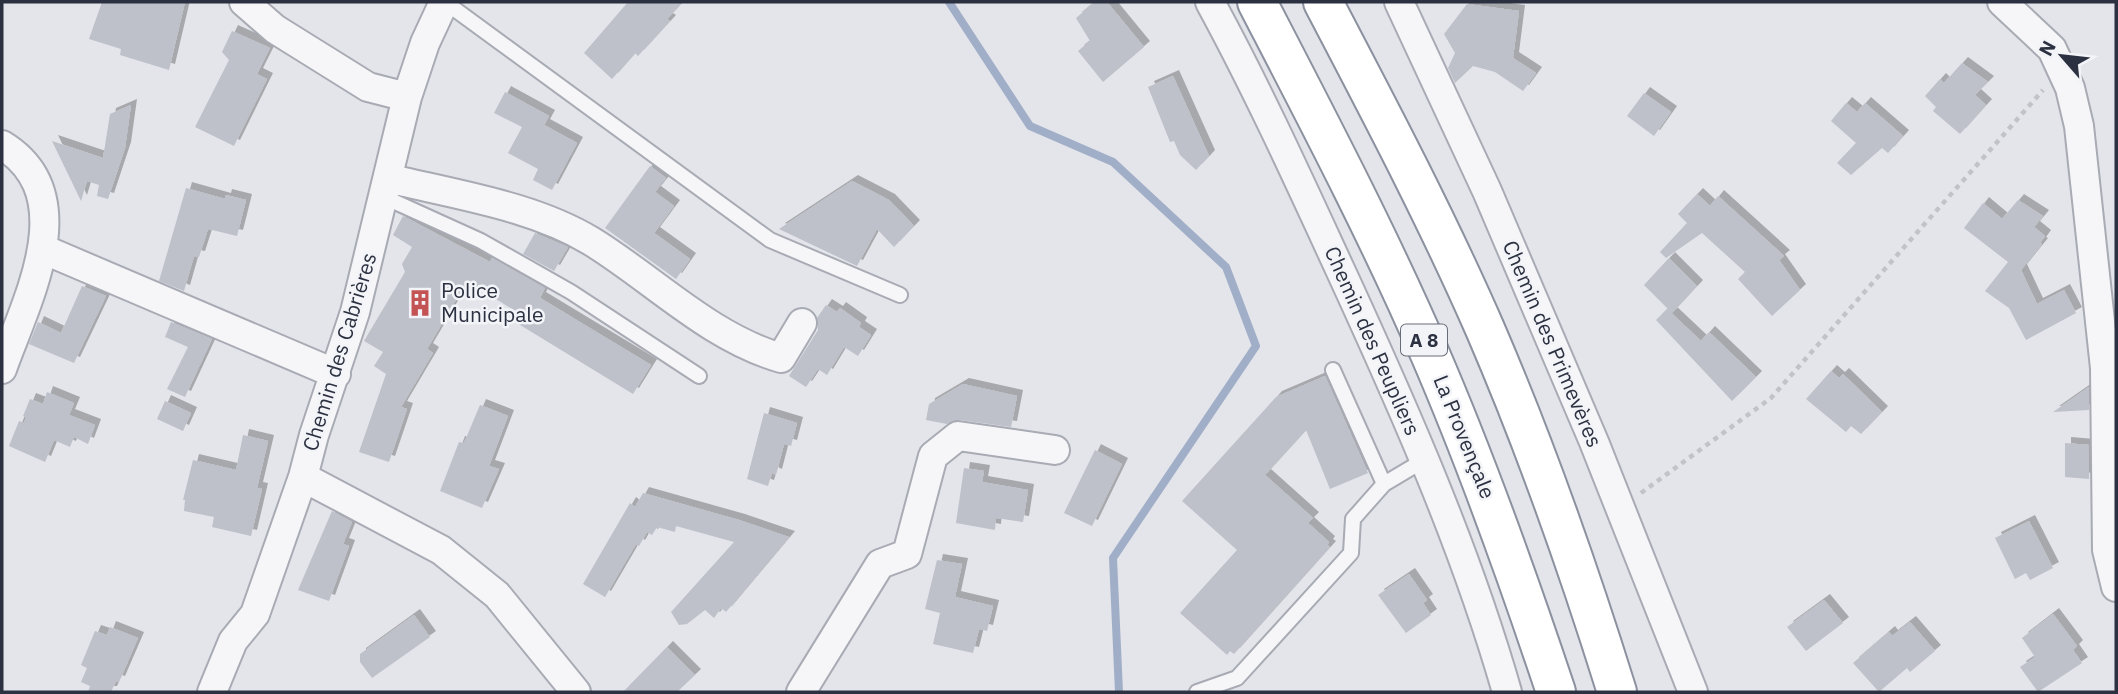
<svg xmlns="http://www.w3.org/2000/svg" width="2118" height="694" viewBox="0 0 2118 694" font-family="'IBM Plex Sans',sans-serif">
<style>
.lines{fill:none;stroke-linecap:round;stroke-linejoin:round}
.stream{stroke:#a1aec7;stroke-width:8}
.building{fill:#bec0ca;filter:url(#shadow)}
.lane-casing{stroke:#a8abb4;stroke-width:18}
.street-casing{stroke:#a8abb4;stroke-width:32}
.highway-casing{stroke:#8c91a0;stroke-width:42}
.path{stroke:#c1c3c9;stroke-width:4.5;stroke-dasharray:5 5;stroke-linecap:butt}
.lane{stroke:#f6f6f9;stroke-width:14}
.street{stroke:#f6f6f9;stroke-width:28}
.highway{stroke:#fff;stroke-width:38}
.labels{text-anchor:middle;stroke-width:5;stroke-linejoin:round;paint-order:stroke}
.shield{fill:#f3f4f8;stroke:#686c78;stroke-width:2}
.shield-label{font-size:19px;font-weight:bold;fill:#2c3141}
.poi-label{font-size:21px;fill:#2c3141;stroke:#f3f4f8;text-anchor:start}
.street-label{font-size:21px;fill:#2c3141;stroke:#f3f4f8}
</style>
<defs>
<filter id="shadow"><feDropShadow dx="6" dy="-6" stdDeviation="0" flood-color="#0004"/></filter>
</defs>
<rect width="100%" height="100%" fill="#e3e5ea"/>
<g class="lines">
<path class="stream" d="M949,2L1030,126L1113,162L1226,267L1256,346L1113,558L1119,692"/>
</g>
<path class="building" d="M102,2H185L169,70L120,55L121,49L89,39Z
M628,2H683L667,19L670,21L638,56L635,53L612,79L584,53Z
M1095,2H1107L1144,47L1103,82L1078,51L1090,41L1076,18Z
M1467,4L1519,11L1513,58L1536,73L1523,91L1495,72L1473,66L1455,83L1448,68L1455,53L1444,34Z
M232,31L270,48L257,74L267,79L234,146L195,127L229,60L222,52Z
M1962,63L1988,82L1975,95L1986,105L1960,134L1933,111L1936,107L1925,96L1940,79L1944,83Z
M1173,76L1209,156L1196,170L1180,155L1174,141L1170,142L1148,87Z
M505,92L549,116L544,125L577,143L552,190L533,180L538,169L508,153L522,127L494,113Z
M1644,93L1671,112L1654,136L1627,116Z
M1846,103L1857,112L1865,103L1903,136L1888,153L1882,148L1851,175L1837,163L1856,143L1831,121Z
M131,105L125,148L108,199L97,196L99,185L87,181L81,201L52,141L103,158L110,114Z
M650,166L666,178L655,192L674,206L654,233L690,259L676,279L605,228Z
M852,181L889,200L914,226L894,247L877,229L857,266L779,229Z
M186,188L225,199L226,195L246,200L237,236L208,229L199,257L194,256L184,291L159,281Z
M1697,194L1710,206L1718,196L1784,256L1779,260L1800,290L1772,316L1738,279L1745,272L1702,233L1666,258L1660,252L1687,223L1678,214Z
M2018,200L2043,216L2034,227L2045,236L2040,243L2042,244L2021,270L2037,304L2064,290L2076,313L2026,340L2009,308L1985,291L2008,262L1964,228L1983,203L2002,219Z
M403,216L490,262L492,258L545,288L540,298L651,365L633,394L512,320L517,312L467,281L427,349L433,353L401,407L407,409L389,462L359,452L386,374L374,366L383,352L364,341L405,272L402,264L412,247L393,235Z
M535,233L568,247L554,271L523,254Z
M1669,258L1697,286L1672,313L1644,285Z
M82,286L106,296L74,363L29,344L38,322L61,333Z
M826,305L837,312L840,308L861,323L859,327L871,335L858,356L844,347L827,375L818,369L806,387L789,376L818,330L817,318Z
M1667,309L1701,341L1709,332L1756,377L1732,401L1656,320Z
M171,322L212,339L185,397L167,389L188,347L165,337Z
M1831,371L1839,378L1843,374L1882,412L1861,434L1851,426L1846,432L1806,399Z
M1325,376L1368,473L1330,489L1306,430L1265,475L1313,518L1308,523L1329,542L1327,545L1330,547L1234,654L1230,651L1227,655L1180,613L1237,550L1182,501L1276,397Z
M963,384L1017,396L1011,427L960,420L947,424L926,420L929,404Z
M2089,387V410L2053,412Z
M47,392L74,403L69,415L95,425L88,444L74,437L70,447L54,440L45,462L9,446L19,421L24,423L26,417L23,416L30,399L43,404Z
M165,401L191,413L183,431L157,419Z
M480,405L508,416L489,466L499,469L482,508L440,491L459,442L464,443Z
M764,413L797,423L791,446L784,444L776,475L772,473L768,486L747,479Z
M243,435L268,441L257,488L262,489L251,536L212,527L214,517L184,511L185,500H183L193,460L236,470Z
M2065,443L2089,445V479L2065,477Z
M1095,450L1122,464L1092,526L1064,513Z
M964,468L984,471L982,482L1028,490L1023,522L996,518L995,530L956,523Z
M643,493L739,520L789,537L726,612L721,608L714,618L705,610L687,624L679,625L671,612L734,542L676,526L675,532L657,527L652,535L647,532L639,546L636,544L605,597L583,584L630,503L635,507Z
M332,511L352,522L343,544L349,546L329,601L298,590Z
M2029,521L2053,568L2030,580L2026,573L2015,579L1995,538Z
M937,560L962,564L955,597L993,606L987,631L979,629L973,653L933,644L940,613L925,609Z
M1409,574L1427,600L1423,603L1431,615L1406,633L1378,595Z
M1824,600L1843,623L1806,651L1787,627Z
M2053,614L2077,646L2073,650L2082,663L2038,692L2020,667L2035,657L2022,638Z
M414,615L430,637L372,678L360,662V654Z
M1910,622L1935,651L1910,672L1907,668L1879,692L1853,663L1889,632L1892,636Z
M110,627L138,638L119,682L116,681L111,692H88L90,686L81,682L87,668L81,665L95,631L107,635Z
M667,647L695,675L677,692H623Z"/>
<g class="lines">
<defs>
<path id="lane" d="M445,2L770,240L900,295
M384,197L481,241L571,292L699,376
M1333,370L1384,484
M1197,692L1237,678L1351,553L1353,519L1384,484L1426,459"/>
<path id="street" d="M244,2L275,29L368,87L407,97
M1210,2C1259,92 1301,185 1344,278C1406,413 1466,549 1507,692
M1399,2L1487,191L1594,442L1693,692
M2002,2L2052,49L2070,88L2079,126L2105,368L2107,550L2116,587
M2,145C84,195 26,301 2,369
M388,178C455,195 531,205 591,241C653,279 709,337 781,358L802,323
M45,250L336,374
M303,477L441,550L497,595L576,692
M212,692L233,641L255,614L303,477L314,435L355,312L407,97L425,43L444,2
M801,692L880,564L907,554L933,456L958,436L1055,450"/>
<path id="highway" d="M1257,2C1317,118 1378,234 1430,354C1478,465 1518,578 1556,692
M1323,2C1379,109 1436,217 1485,329C1536,447 1579,570 1617,692"/>
</defs>
<use href="#lane" class="lane-casing"/>
<use href="#street" class="street-casing"/>
<use href="#highway" class="highway-casing"/>
<path class="path" d="M1641,493L1771,398L2043,90"/>
<use href="#lane" class="lane"/>
<use href="#street" class="street"/>
<use href="#highway" class="highway"/>
</g>
<defs>
<symbol id="building-bare" viewBox="-9 -9 18 18"><path d="M-4-6H4V6H1V3H-1V6H-4ZM-2.5-4.3h1.7v1.8h-1.7ZM.8-4.3h1.7v1.8H.8ZM-2.5-1h1.7V.8h-1.7ZM.8-1h1.7V.8H.8Z" fill="#c45353" stroke="#f3f4f8" stroke-width="2.5" paint-order="stroke"/></symbol>
</defs>
<g fill-rule="evenodd">
<use href="#building-bare" x="401" y="284" width="38" height="38"/>
</g>
<g class="labels">
<rect class="shield" x="1401" y="324.5" width="46" height="31" rx="5"/>
<g class="shield-label">
<text x="1424" y="347">A 8</text>
</g>
<g class="poi-label">
<text x="441" y="298">Police<tspan x="441" dy="24">Municipale</tspan></text>
</g>
<g class="street-label">
<text transform="translate(1372 341) rotate(66)" y="7">Chemin des Peupliers</text>
<text transform="translate(1552 344) rotate(67)" y="7">Chemin des Primevères</text>
<text transform="translate(340 352) rotate(-73)" y="7">Chemin des Cabrières</text>
<text transform="translate(1464 437) rotate(68)" y="7">La Provençale</text>
</g>
</g>
<rect width="2118" height="694" fill="none" stroke="#2c3141" stroke-width="7"/>
<g transform="translate(2062 56) rotate(298)" stroke="#f3f4f8" stroke-width="5" paint-order="stroke">
<path d="M0-5L12 26L0 18L-12 26Z" fill="#2c3141"/>
<text y="-10" font-size="19" font-weight="bold" text-anchor="middle" fill="#2c3141">N</text>
</g>
</svg>
